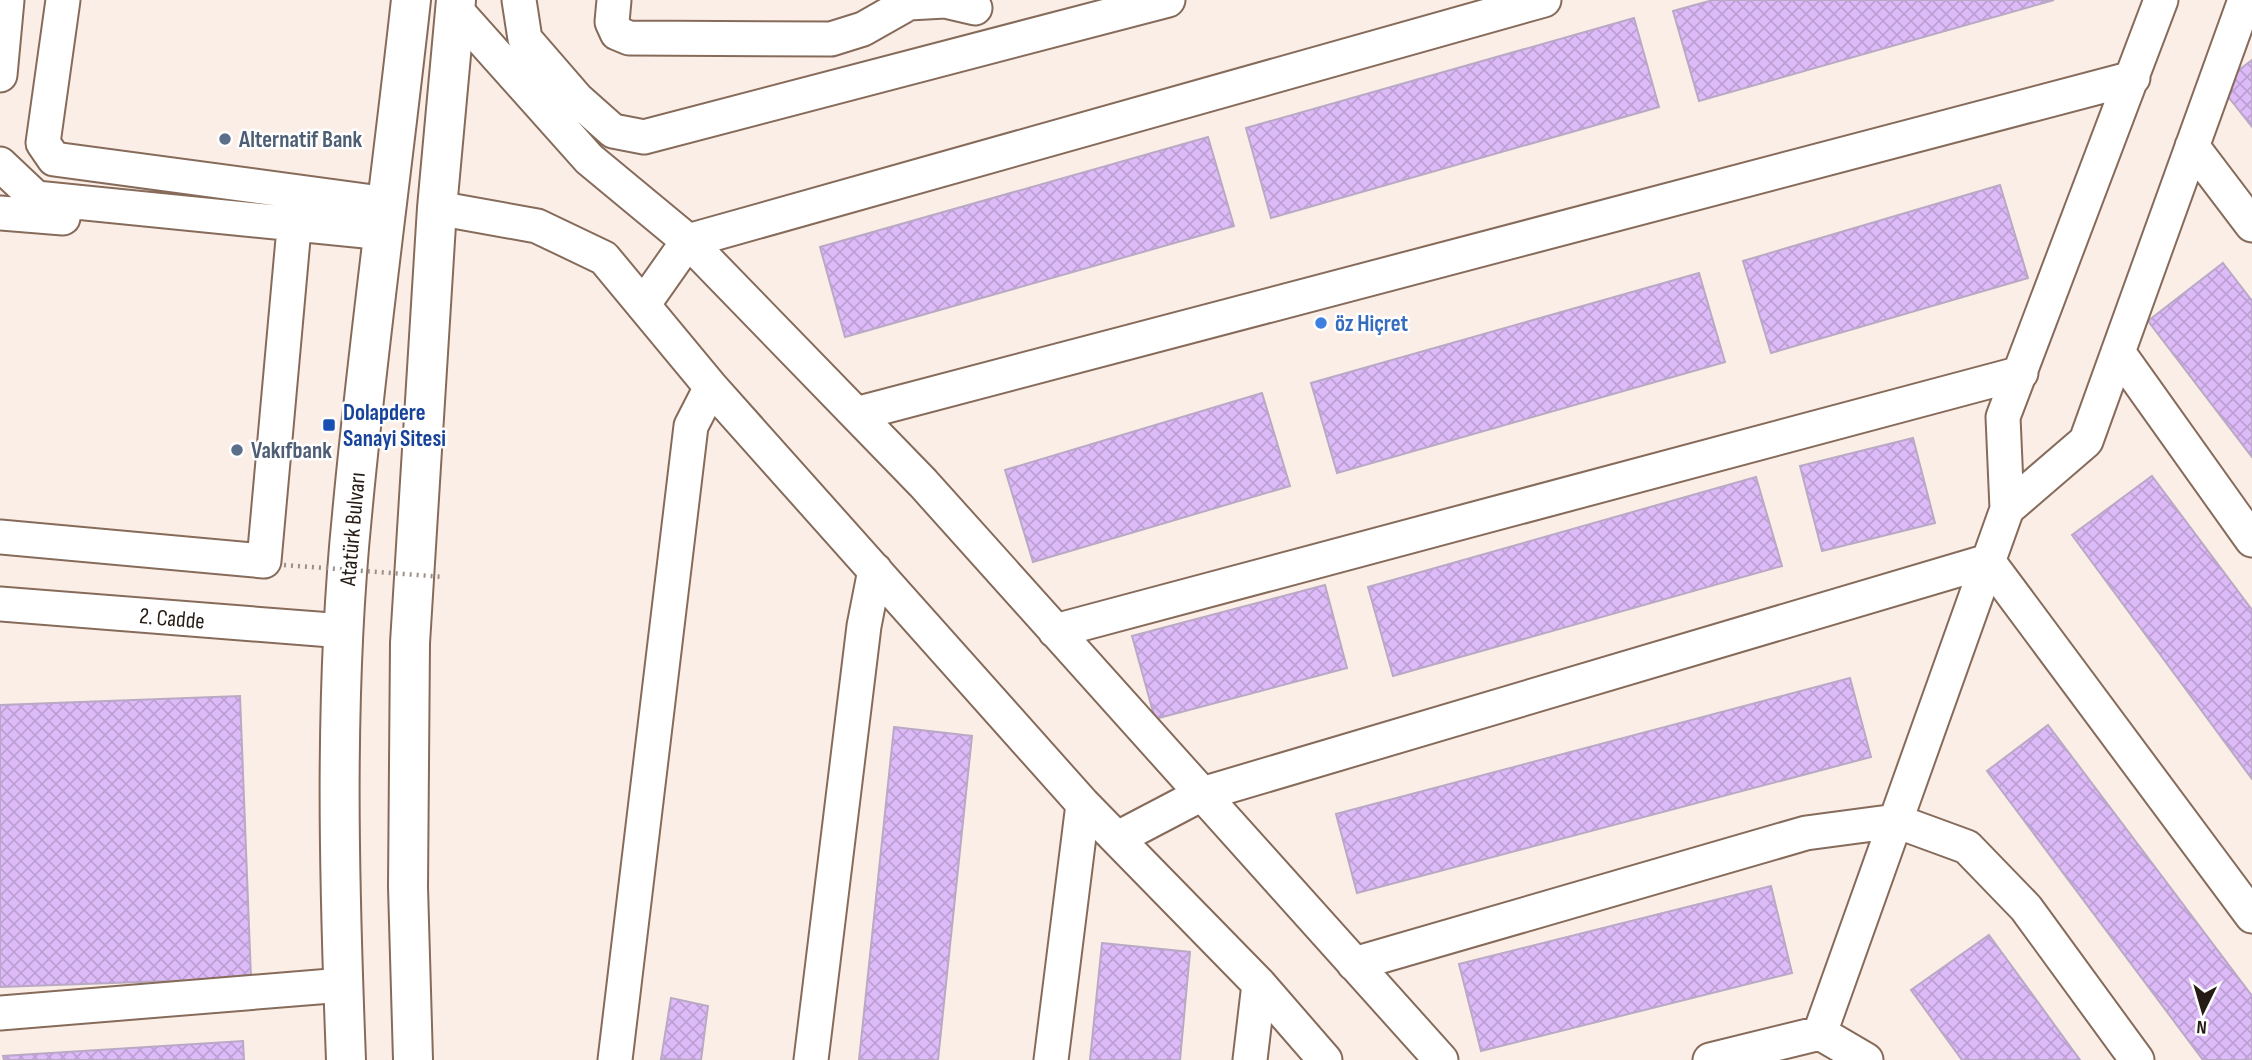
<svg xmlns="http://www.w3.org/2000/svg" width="2252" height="1060" viewBox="0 0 2252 1060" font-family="'Sofia Sans Condensed',sans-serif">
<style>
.building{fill:url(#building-cross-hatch);stroke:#b9a9c5;stroke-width:2}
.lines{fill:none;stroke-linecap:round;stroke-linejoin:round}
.minor-casing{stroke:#866b5a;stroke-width:37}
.major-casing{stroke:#866b5a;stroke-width:42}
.minor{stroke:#fff;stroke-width:33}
.major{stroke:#fff;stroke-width:38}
.path-bridge{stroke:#9b8f88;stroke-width:4.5;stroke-dasharray:2 5;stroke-linecap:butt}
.service-dot{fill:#5c6f8a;stroke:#fff;stroke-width:2.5}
.shop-dot{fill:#3f7fe0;stroke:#fff;stroke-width:2.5}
.transit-dot{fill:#1a4fb4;stroke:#fff;stroke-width:2.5}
.labels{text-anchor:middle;stroke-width:5;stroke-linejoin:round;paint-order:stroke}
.service-label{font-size:23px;font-weight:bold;fill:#4e5e75;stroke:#fff;text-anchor:start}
.shop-label{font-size:23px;font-weight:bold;fill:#366cbe;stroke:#fff;text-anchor:start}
.transit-label{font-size:23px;font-weight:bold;fill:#164399;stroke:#fff;text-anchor:start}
.street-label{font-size:23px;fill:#271c15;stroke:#fff}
</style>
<defs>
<pattern id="building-cross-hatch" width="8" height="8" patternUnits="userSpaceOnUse" patternTransform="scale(1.75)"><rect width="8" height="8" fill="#ddbaf8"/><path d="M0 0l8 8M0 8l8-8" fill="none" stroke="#be9fd4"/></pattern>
</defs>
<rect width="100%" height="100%" fill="#fbeee7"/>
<path class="building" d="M1713,0H2054L1699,101L1673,11Z
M1634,18L1659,107L1271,218L1246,128Z
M2252,60V127L2219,85Z
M1208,137L1234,226L845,337L820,247Z
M2000,185L2028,278L1771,353L1743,261Z
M2223,263L2252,301V457L2148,321Z
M1699,273L1725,362L1337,473L1311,383Z
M1262,393L1290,486L1033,562L1005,470Z
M1913,438L1935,523L1822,551L1800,466Z
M2152,476L2252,610V779L2072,535Z
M1756,477L1782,566L1393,676L1368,587Z
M1325,585L1347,668L1155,719L1132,636Z
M1850,678L1871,757L1357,893L1336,814Z
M240,696L251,978L0,987V705Z
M2048,725L2252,996V1060H2203L1987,771Z
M894,727L972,736L938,1060H859Z
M1771,886L1792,973L1481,1051L1459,964Z
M1989,935L2080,1060H1962L1911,990Z
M1102,943L1190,952L1180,1060H1090Z
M671,998L708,1006L701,1060L661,1059Z
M243,1041L244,1060H4L3,1056Z"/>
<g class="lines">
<defs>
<path id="minor" d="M63,0L43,143L54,159L388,204
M519,0L525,39L577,99L613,131L644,137L1168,0
M614,0L612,22L617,33L629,38L831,39L863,29L909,3L945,1L975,8
M455,9L589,159L688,241L923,483L1441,1060
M0,75L7,0
M2192,146L2252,225
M0,164L36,198L385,233
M437,208L537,226L604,258L711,387L1083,804L1259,984L1325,1060
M0,213L63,218
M643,305L688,241L1544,0
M2118,352L2252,540
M856,414L2133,78
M2007,509L2086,441L2245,0
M0,537L264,561L293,239
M0,604L344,631
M1055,631L2021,373
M1118,838L1202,794L1988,561L2252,916
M1354,964L1806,833L1896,821L1967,847L2026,908L2137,1060
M0,1013L343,985
M1820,1033L2007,509L2003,417L2161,0
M615,1060L691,426L711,387
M811,1060L864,626L875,570
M1051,1060L1083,804
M1250,1060L1259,984
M1710,1060L1820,1033L1866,1060"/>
<path id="major" d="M346,1060C339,881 334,694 352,515C368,343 392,172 411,0
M413,1060L408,887L410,643L437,208L456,0"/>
</defs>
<use href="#minor" class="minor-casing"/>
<use href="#major" class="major-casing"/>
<use href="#minor" class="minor"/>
<use href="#major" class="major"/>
<path class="path-bridge" d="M284,565L444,577"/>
</g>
<g class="service-dot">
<circle cx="225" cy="139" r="7"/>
<circle cx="237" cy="450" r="7"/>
</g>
<circle class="shop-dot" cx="1321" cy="323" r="7"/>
<rect class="transit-dot" x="322" y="418" width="14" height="14" rx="3.5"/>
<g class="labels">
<g class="service-label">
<text x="239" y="147">Alternatif Bank</text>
<text x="251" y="458">Vakıfbank</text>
</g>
<g class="shop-label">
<text x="1335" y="331">öz Hiçret</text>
</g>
<g class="transit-label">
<text x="343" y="420">Dolapdere<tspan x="343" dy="26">Sanayi Sitesi</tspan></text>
</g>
<g class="street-label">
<text transform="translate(352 529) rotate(-85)" y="8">Atatürk Bulvarı</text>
<text transform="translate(172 618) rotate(5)" y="8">2. Cadde</text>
</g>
</g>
<g transform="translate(2203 1011) rotate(185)" stroke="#ffffff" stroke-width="5" paint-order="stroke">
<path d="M0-5L12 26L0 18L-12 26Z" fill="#271c15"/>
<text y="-10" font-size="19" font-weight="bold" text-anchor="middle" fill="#271c15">N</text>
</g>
</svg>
